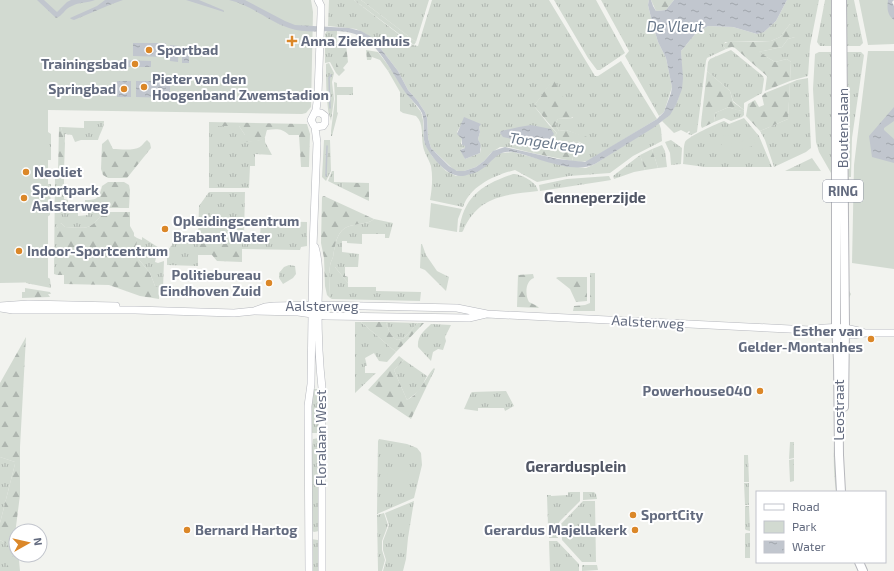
<svg xmlns="http://www.w3.org/2000/svg" width="894" height="571" viewBox="0 0 894 571" font-family="'Exo 2',sans-serif">
<style>
.grass{fill:url(#grass-tufts);fill-rule:evenodd}
.forest{fill:url(#forest-firs)}
.park{fill:#d2dad1}
.water{fill:url(#water-ripples)}
.lines{fill:none;stroke-linecap:round;stroke-linejoin:round}
.stream{stroke:#c1c6ce;stroke-width:1.5}
.secondary-casing{stroke:#b5b7bd;stroke-width:8}
.primary-casing{stroke:#b6b7bc;stroke-width:10}
.secondary{stroke:#fff;stroke-width:7}
.primary{stroke:#fff;stroke-width:8}
.poi-dot{fill:#db8728;stroke:#fff;stroke-width:1.5}
.labels{text-anchor:middle;stroke-width:4;stroke-linejoin:round;paint-order:stroke}
.shield{fill:#fff;stroke:#9297a5;stroke-width:1}
.shield-label{font-size:13px;font-weight:bold;fill:#636b7f}
.poi-label{font-size:14px;font-weight:bold;fill:#636b7f;stroke:#fff;text-anchor:start}
.street-label{font-size:14px;fill:#636b7f;stroke:#fff}
.water-label{font-size:15px;font-style:italic;fill:#69788a;stroke:#fff}
.neighbourhood-label{font-size:15px;font-weight:bold;fill:#515665;stroke:#fff}
</style>
<defs>
<pattern id="grass-tufts" width="24" height="20" patternUnits="userSpaceOnUse"><rect width="24" height="20" fill="#d2dad1"/><path d="M3 7l-1-3M5 7V3M7 7l1-3M15 17l-1-3M17 17v-4M19 17l1-3" fill="none" stroke="#aeb5af"/></pattern>
<pattern id="forest-firs" width="22" height="20" patternUnits="userSpaceOnUse"><rect width="22" height="20" fill="#d2dad1"/><path d="M5 1l3.5 6h-7zM16 11l3.5 6h-7z" fill="#aeb5af"/></pattern>
<pattern id="water-ripples" width="26" height="14" patternUnits="userSpaceOnUse"><rect width="26" height="14" fill="#c1c6ce"/><path d="M2 4q2-2 4 0t4 0M15 11q2-2 4 0t4 0" fill="none" stroke="#a0a5ac"/></pattern>
</defs>
<rect width="100%" height="100%" fill="#f2f3ef"/>
<path class="grass" d="M329,0H354L413,45L418,46L432,0H549L595,76H598L621,61L657,119L588,161L581,162L572,161L573,158L572,142L575,141L583,144L585,148L584,137L566,130L559,131L555,124L558,119L573,118L553,80L534,106L549,125L557,133L550,142L542,150L532,153L509,147H500L491,153L484,161L476,167L461,172L454,170L431,148L428,138L427,118L425,112L417,100L408,90L398,71L375,41L366,34L356,29L328,26ZM471,121L480,124L479,127L480,132L478,139L481,149L480,153L465,159L461,149L465,148V146L461,144L462,139L457,132L461,125ZM501,131H506L553,136L550,139L533,138L516,140Z
M361,0H429L416,42Z
M554,0H596L625,53L600,70H597L588,58Z
M601,0H649L648,5L652,22L658,42L666,58L672,87L666,106L664,112L659,116L625,56L629,51Z
M787,0H819L810,46L808,76L790,81L791,62L787,59L775,62L758,52L782,47L788,39L795,37L790,24L780,37L771,41L725,42L723,46L726,49L707,58L706,61L697,132L691,135L688,134L690,132L689,131L687,133L681,130L674,133L662,121C685,104 682,77 681,51L696,33L708,26L733,27L757,34L764,32L776,21Z
M825,0H834L835,227L832,240L833,220L831,173L819,152L816,142L813,89L815,54L819,52H831V53H833V46H820L817,42Z
M844,0H854L863,43L860,46H847L846,53L847,52H861L864,55L852,138L851,177H849V291L851,294L847,302Z
M327,31H337L336,73L330,62L325,63V34Z
M731,50L763,76L764,79L762,93L744,103V110L733,101L730,91L707,71L708,62L710,59Z
M329,63L334,73L332,82L334,99L331,121C330,116 328,113 328,109C326,94 326,79 326,64Z
M391,69L405,91L421,112L423,120L424,141L432,156L446,171L456,176L487,165L496,155L501,153L513,152L543,160L577,167L586,168L595,164L659,123L661,129L662,141L633,156L610,173L569,176L537,182L515,170C495,175 470,186 463,207L430,200C432,189 433,177 431,166C429,159 424,153 423,146C421,136 424,123 416,116L403,113L400,111V92L388,71Z
M808,78L811,148L806,152L774,167L765,140L760,131L788,119L790,83L797,80Z
M334,82L337,83V87H353V95H337V112L338,113L332,136H331V131L335,99Z
M729,107C734,110 739,109 744,112V115L742,117L731,121L724,118L714,122L715,113Z
M744,118L759,136L772,167H705L683,164C684,158 683,147 685,142C687,137 718,123 724,121L729,124Z
M84,121H104C104,128 100,133 98,140H81L75,142L72,135L65,134V143L61,127L84,128Z
M209,126H239L245,135V142L260,140L265,137V142L272,155L255,154V166H250L249,188H209Z
M48,132L51,134V160H48Z
M324,140H330L331,171L326,181L322,177Z
M671,140L682,148L681,164L671,165L670,153L665,142Z
M662,145L665,151L667,167L658,168L652,149Z
M640,155L645,170L634,172L614,179L613,176Z
M812,158L821,171H785L810,159Z
M332,171H334V182L369,183H343L342,188L328,181Z
M513,174C521,174 537,182 538,191C504,195 478,196 463,231L462,232H459C463,197 481,185 513,174Z
M56,176L64,179V199L68,200V213H78V216L88,215V211L103,212C91,231 86,228 65,227L61,223L57,228V275L54,274L55,177Z
M609,176L611,180L605,181L540,191L539,185L567,179Z
M48,184H51L50,215L47,217Z
M209,192H245L244,236H260L261,221L307,222V246L301,247L300,250L242,249V244H198V266L167,265V251L172,245V241L198,240L199,206Z
M374,219L393,223L389,238H385V234H362V244L347,243V241H342V252L359,254L358,267H335L348,283V287H376V291L421,292L420,301L332,299L330,298C330,287 328,276 330,266C330,263 332,260 333,257C335,247 336,232 347,227C356,223 367,225 374,219Z
M142,237L164,251V255L157,253L155,262L158,263L164,261L163,288L155,286L150,273L136,256L137,238L142,240Z
M421,244H422L426,255L437,271L449,277L446,291L425,270L420,268Z
M289,265L295,266L296,274L293,278L283,284L279,278V273L284,267Z
M44,277L49,278L50,279L51,288L26,283V281Z
M355,322H361L396,352L387,362L379,361L374,353L365,358L367,366H365V373H376L355,393Z
M386,322L418,323L404,338L398,340C391,338 388,329 386,322Z
M431,324L451,325L445,337L446,341L443,350L438,349L433,352L431,361L418,347C417,336 424,331 431,324Z
M404,360L427,376L419,391L407,400L394,370Z
M313,389H318L320,404L318,433H309Z
M506,391L514,406L505,411L504,408H478V411L464,409L471,393L472,392Z
M836,421L839,492H836C833,469 833,445 836,421Z
M319,438V531L314,532L312,531V447L313,439Z
M379,439L407,444L417,448L421,453L422,465L414,498L377,514L378,441Z
M790,442H794V458L789,459Z
M744,455H748L749,482H744Z
M0,457L15,462V464L0,523Z
M794,459V481L790,482L789,460Z
M744,483H749V505H745Z
M568,492H580V501L560,521L557,526H548L547,495H551V496L568,495Z
M583,492H594L596,494L597,499L583,500Z
M414,501L408,538L406,559L403,571H383L386,560L383,550V541L389,525L385,513Z
M583,501H591V562H582L562,540L561,524Z
M745,506H749L750,531L746,530L745,529Z
M384,513L388,525L382,541V550L385,560L382,571H378L377,515Z
M549,529H557L558,538H549Z
M746,533H750V558H745V534Z
M311,539L318,540L319,571H311Z
M0,540L7,544V571H0Z
M549,541H557L579,564V571H550Z
M13,550L19,560L20,571H13Z
M582,565H597L598,570L582,571Z"/>
<path class="forest" d="M354,0H361L416,42L414,45Z
M651,0H674L666,10L656,11Z
M790,24L800,30L795,37L788,39L782,47L759,52L775,62L787,59L791,62L790,81L765,91L767,76L735,48L732,47L726,49L723,46V44L728,42H753L771,41L780,37Z
M345,43L346,44L348,62L343,68L345,70L339,76L336,73V44Z
M366,50L378,52L391,69L388,71L380,60L372,57L371,60H367Z
M707,71L730,91L733,102L744,110V112C740,110 734,110 729,107L715,113L714,122L702,128L701,126V123Z
M553,79L574,116L571,118L558,119L555,124L559,131L566,130L587,137L593,149L587,150L580,142L573,141C570,148 575,154 572,161L532,153C545,149 549,144 557,133L534,106Z
M790,83L788,119L760,131L746,116L748,104L755,100L759,107L764,105L762,96L765,93Z
M209,122L307,124L310,134L309,167H301L299,135H289C282,128 276,129 267,130C266,132 266,135 265,137C261,142 251,142 245,142V135L239,126H209Z
M59,127H61L65,143L64,170L62,173H58Z
M108,139L113,149C120,149 133,151 140,147C143,145 144,142 147,140L150,143L151,148L127,178H108L103,175L101,169L102,144Z
M652,149L658,168L645,170L640,155Z
M108,182H124L129,185L130,190L129,208H88V205H85V200C98,200 99,198 102,186Z
M343,183H369V201L342,188Z
M324,196L374,219C367,225 356,223 347,227C336,232 335,247 333,257C332,260 330,263 330,266C328,276 330,287 330,298L327,295L325,286L324,258L321,243L322,197Z
M103,212H130V226L134,233V236L137,238L136,256L150,273L155,286L163,288V296H159V299L140,296L109,285L64,284V275H57V228L59,224L61,223L65,227C86,228 91,231 103,212Z
M242,243V262L217,261L212,255H198V244Z
M335,267H345V276L348,277V283Z
M590,273H595V311H573L574,306L585,305L590,303Z
M533,274L534,278C525,281 525,295 529,302L537,306L539,308L517,307L518,275Z
M558,277H587V301L576,302L570,289L556,278Z
M25,288L50,292L51,294H48L50,297L22,298V292H25Z
M361,322H386C388,329 391,338 398,340L404,338L418,323H424L396,352Z
M26,337L20,447V495L13,550V571H7V544L0,540V523L15,464V462L0,457V383Z
M399,356L404,360L394,370L407,400C421,393 424,379 434,368L435,369L411,419L368,390Z"/>
<path class="park" d="M0,0H311L313,12L311,107L306,113L302,114L48,110V282L0,283Z
M859,0H888L894,17V44L868,45Z
M868,51H894V269L852,263L854,165Z
M722,135L732,136L731,147H722Z
M753,137L756,145L739,150L737,143Z
M431,203L462,209L458,219L457,232L429,227Z
M389,468L409,472L407,483L387,478Z
M591,501H595L596,562H591Z"/>
<path class="water" d="M37,0H44L57,12L67,2L71,0H95C87,3 79,2 72,6C64,9 63,16 56,18Z
M105,0H123L112,4L74,20L71,19L70,18L97,6Z
M186,0H199L223,10L224,12Z
M229,0H245L285,21L295,25L349,28L361,31L370,36L375,41L398,71L408,90L417,100L425,112L427,118L428,138L431,148L449,166L457,171H464L476,167L484,161L493,151L505,147L558,159L585,162L657,119L664,112L671,93L672,87L666,58L658,42L652,22L648,5L649,0H651L653,6L656,11L666,10L674,0H787L776,21L764,32L757,34L733,27L708,26L696,33L681,51L683,78L682,89L676,105L670,115L653,128L595,164C573,175 537,157 513,152C499,150 495,158 486,166C481,170 476,173 470,174C465,176 460,177 455,175C444,172 426,152 424,140C423,132 425,122 422,113C418,105 410,99 405,92C395,77 382,52 368,41C345,23 314,37 289,28C268,21 251,5 229,0Z
M888,0H894L892,2L894,6V20C887,15 887,8 888,0Z
M133,43H166L165,57L133,56Z
M170,45L179,46L178,62L170,61Z
M182,53H189V63H182Z
M119,60L151,61V67H119Z
M117,81H131V97H117Z
M136,81H170V98L136,97Z
M894,107V121L884,128V130L894,139V163L872,157L869,136Z
M464,117L481,124L479,127L480,132L478,139C481,146 481,143 480,153L465,159L460,150L465,148V146L462,145V139L457,134Z
M531,125L551,129L554,134L550,139L533,138L516,140L503,137L500,133L501,131L519,127Z"/>
<g class="lines">
<path class="stream" d="M330,108L329,78L331,75
M326,176L327,146"/>
<defs>
<path id="secondary" d="M315,113H321L325,116V123L323,126L315,127L313,124L311,120L316,110L318,94L321,14V6L318,0
M315,247C321,268 318,287 318,308C318,335 319,361 322,388V571
M0,306L28,304L116,306
M0,308L13,310H135L234,313L254,311L298,312L326,316L469,318L486,314
M254,311L265,307L274,306L318,305L457,308L487,314L810,330L829,333L853,335L865,333H894
M816,329C833,326 849,327 865,333
M309,571L308,406L311,384L313,247L317,143L315,127"/>
<path id="primary" d="M836,0V327L838,360L839,455L841,492
M842,0L845,328L844,407
M859,562L863,571"/>
</defs>
<use href="#secondary" class="secondary-casing"/>
<use href="#primary" class="primary-casing"/>
<use href="#secondary" class="secondary"/>
<use href="#primary" class="primary"/>
</g>
<g class="poi-dot">
<path d="M290 35h4v4h4v4h-4v4h-4v-4h-4v-4h4z"/>
<circle cx="149" cy="50" r="4"/>
<circle cx="135" cy="64" r="4"/>
<circle cx="144" cy="87" r="4"/>
<circle cx="124" cy="89" r="4"/>
<circle cx="26" cy="172" r="4"/>
<circle cx="24" cy="198" r="4"/>
<circle cx="165" cy="229" r="4"/>
<circle cx="19" cy="251" r="4"/>
<circle cx="269" cy="283" r="4"/>
<circle cx="871" cy="339" r="4"/>
<circle cx="760" cy="391" r="4"/>
<circle cx="633" cy="515" r="4"/>
<circle cx="187" cy="530" r="4"/>
<circle cx="635" cy="530" r="4"/>
</g>
<g class="labels">
<rect class="shield" x="823" y="180" width="40" height="22" rx="3"/>
<g class="shield-label">
<text x="843" y="196">RING</text>
</g>
<g class="poi-label">
<text x="301" y="46">Anna Ziekenhuis</text>
<text x="157" y="55">Sportbad</text>
<text x="127" y="69" text-anchor="end">Trainingsbad</text>
<text x="152" y="84">Pieter van den<tspan x="152" dy="16">Hoogenband Zwemstadion</tspan></text>
<text x="116" y="94" text-anchor="end">Springbad</text>
<text x="34" y="177">Neoliet</text>
<text x="32" y="195">Sportpark<tspan x="32" dy="16">Aalsterweg</tspan></text>
<text x="173" y="226">Opleidingscentrum<tspan x="173" dy="16">Brabant Water</tspan></text>
<text x="27" y="256">Indoor-Sportcentrum</text>
<text x="261" y="280" text-anchor="end">Politiebureau<tspan x="261" dy="16">Eindhoven Zuid</tspan></text>
<text x="863" y="336" text-anchor="end">Esther van<tspan x="863" dy="16">Gelder-Montanhes</tspan></text>
<text x="752" y="396" text-anchor="end">Powerhouse040</text>
<text x="641" y="520">SportCity</text>
<text x="195" y="535">Bernard Hartog</text>
<text x="627" y="535" text-anchor="end">Gerardus Majellakerk</text>
</g>
<g class="street-label">
<text transform="translate(843 128) rotate(-90)" y="5">Boutenslaan</text>
<text x="322" y="311">Aalsterweg</text>
<text transform="translate(648 322) rotate(3)" y="5">Aalsterweg</text>
<text transform="translate(839 410) rotate(-90)" y="5">Leostraat</text>
<text transform="translate(321 438) rotate(-90)" y="5">Floralaan West</text>
</g>
<g class="water-label">
<text x="675" y="32">De Vleut</text>
<text transform="translate(547 143) rotate(8)" y="5">Tongelreep</text>
</g>
<g class="neighbourhood-label">
<text x="595" y="203">Genneperzijde</text>
<text x="576" y="472">Gerardusplein</text>
</g>
</g>
<rect x="756" y="491" width="130" height="72" fill="#ffffff" stroke="#c1c4cc"/>
<rect x="764" y="504" width="20" height="6" fill="#ffffff" stroke="#c1c4cc"/>
<text x="792" y="511" font-size="12" fill="#636b7f">Road</text>
<rect x="764" y="521" width="20" height="12" fill="#d2dad1" stroke="#c1c4cc"/>
<text x="792" y="531" font-size="12" fill="#636b7f">Park</text>
<rect x="764" y="541" width="20" height="12" fill="url(#water-ripples)" stroke="#c1c4cc"/>
<text x="792" y="551" font-size="12" fill="#636b7f">Water</text>
<g transform="translate(28 543) rotate(82)"><circle r="19" fill="#ffffff" stroke="#c1c4cc"/>
<path d="M0-3L7 15L0 10L-7 15Z" fill="#db8728"/>
<text y="-6" font-size="11" font-weight="bold" text-anchor="middle" fill="#636b7f">N</text>
</g>
</svg>
